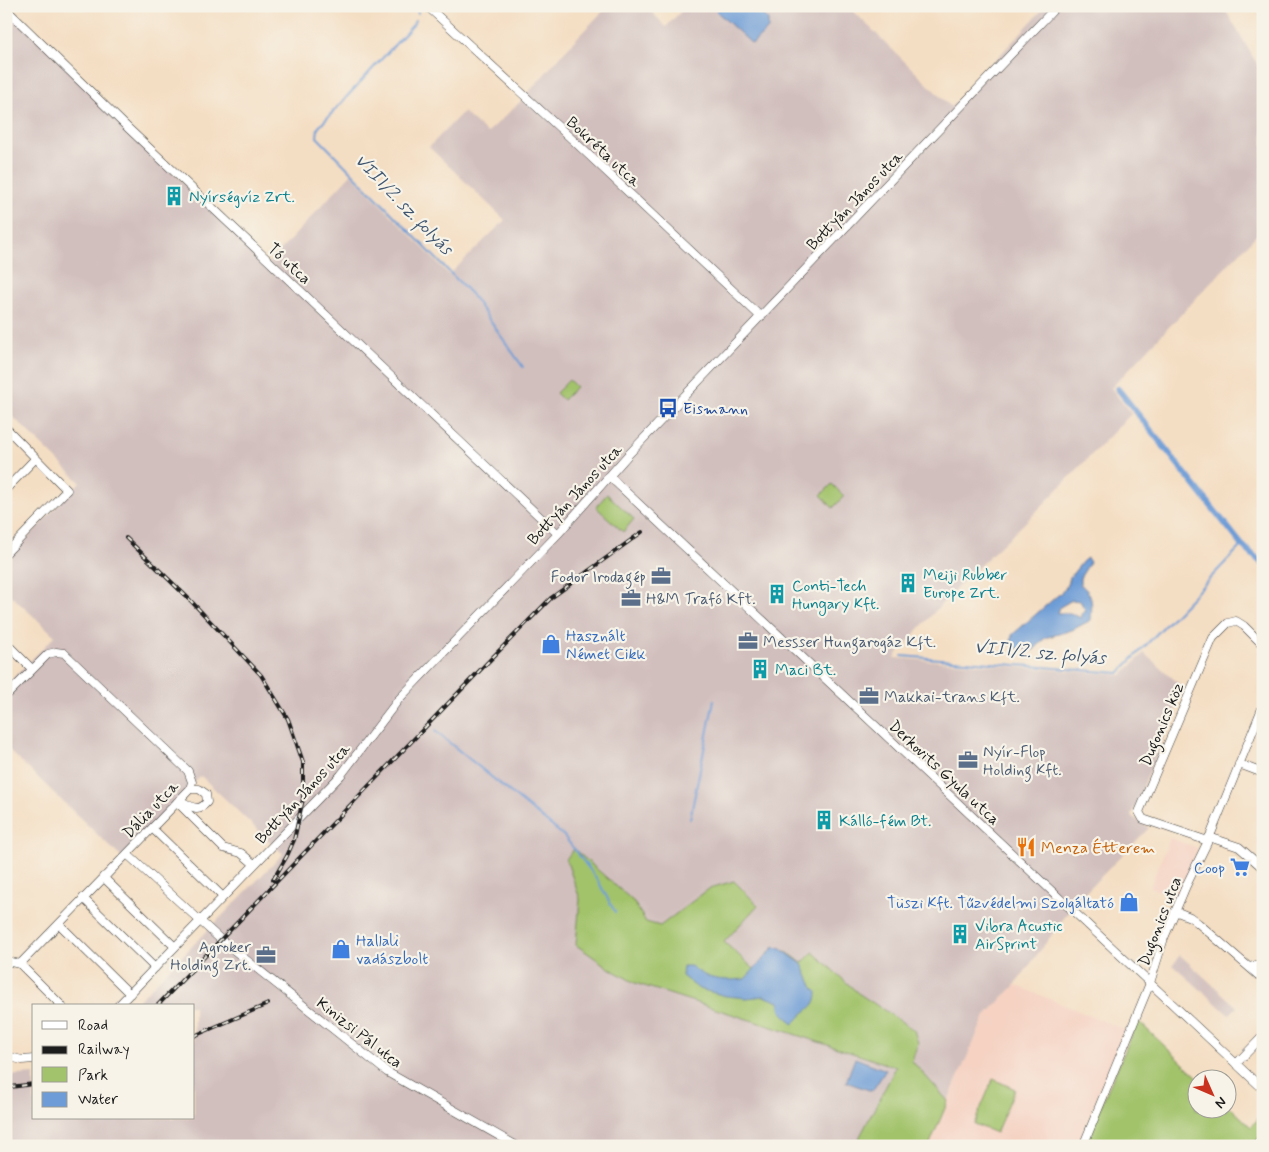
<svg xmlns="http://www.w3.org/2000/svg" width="1269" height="1152" viewBox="0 0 1269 1152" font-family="Mynerve,sans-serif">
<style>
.built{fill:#f5d2c2}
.industrial{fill:#d1bfbd}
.green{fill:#a2c36b;stroke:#5f7044}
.water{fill:#6d9cd6;stroke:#445c79;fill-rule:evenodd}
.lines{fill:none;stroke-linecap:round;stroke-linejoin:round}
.stream{stroke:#6d9cd6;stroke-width:2}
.canal{stroke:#6d9cd6;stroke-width:6}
.minor-casing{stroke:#3c3935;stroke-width:9}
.minor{stroke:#fff;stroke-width:8}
.rail-casing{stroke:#1c1c1c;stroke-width:4}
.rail{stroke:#f7f3e8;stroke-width:2;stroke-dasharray:5.5;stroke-linecap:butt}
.labels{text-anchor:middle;stroke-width:4.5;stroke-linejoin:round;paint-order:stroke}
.street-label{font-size:16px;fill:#1c1c1c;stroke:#f7f3e8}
.culture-label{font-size:16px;fill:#0d838f;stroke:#f7f3e8;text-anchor:start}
.transit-label{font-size:16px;fill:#164399;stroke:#f7f3e8;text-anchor:start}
.service-label{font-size:16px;fill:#4e5e75;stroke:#f7f3e8;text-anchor:start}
.shop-label{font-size:16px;fill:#366cbe;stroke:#f7f3e8;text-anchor:start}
.food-label{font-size:16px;fill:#c56008;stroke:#f7f3e8;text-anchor:start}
.water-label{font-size:18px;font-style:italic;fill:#405670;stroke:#f7f3e8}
</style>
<rect width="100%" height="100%" fill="#f7f3e8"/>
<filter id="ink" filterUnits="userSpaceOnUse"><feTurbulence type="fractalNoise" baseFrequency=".02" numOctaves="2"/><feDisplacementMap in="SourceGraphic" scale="10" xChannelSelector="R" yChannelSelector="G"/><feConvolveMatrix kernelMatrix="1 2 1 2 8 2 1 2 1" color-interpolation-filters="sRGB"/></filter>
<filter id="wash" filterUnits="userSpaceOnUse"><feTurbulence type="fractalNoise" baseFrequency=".0096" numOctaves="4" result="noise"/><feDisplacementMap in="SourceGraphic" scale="20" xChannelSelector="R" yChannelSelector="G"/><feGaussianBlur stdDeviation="1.12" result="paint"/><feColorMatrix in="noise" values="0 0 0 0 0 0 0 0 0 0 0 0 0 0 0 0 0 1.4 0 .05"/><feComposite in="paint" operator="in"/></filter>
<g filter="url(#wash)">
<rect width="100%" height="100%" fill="#f4dec3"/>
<path class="built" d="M1170,838L1198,848L1177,899L1150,887Z
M1015,985L1125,1030L1077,1146H928L985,1016Z"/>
<path class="industrial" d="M608,6H646L666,27L686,6H848L951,107L1046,6H1223L1263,74V228L1111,388L1131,414L1032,516L957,587L899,651L895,658L1122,675L1144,653L1184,688L1131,816L1149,828L1075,903L1015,985L985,1016L928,1146H6V1076L34,1074V1118H194V1006H133L283,854L201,776L122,858L6,747V685L55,636L6,591V561L80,482L6,410V8L267,265L351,174L449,275L505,220L429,147L463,112L487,133L520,102L572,43Z
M1180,955L1237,1007L1229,1015L1173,965Z"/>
<path class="green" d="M569,380L576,387L563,400L556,393Z
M832,484L844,496L833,508L821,495Z
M607,494L634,519L623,532L596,507Z
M574,849L633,901L646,922L660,926L710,888L734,881L758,905L724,942L754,969L774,947C784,949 794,957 802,963L813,952L858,993L914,1030L918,1043L912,1061L948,1101L929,1146H855L896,1067L635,983L612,970L576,945L580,899L566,859Z
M1138,1021L1200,1079L1196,1080V1110H1226L1227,1104L1251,1127L1263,1113V1135L1253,1146H1083Z
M993,1079L1015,1089L996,1133L974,1124Z"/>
<path class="water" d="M721,6H754L768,20V29L752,44L716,11Z
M1087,558L1090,562L1080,578V584C1094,595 1092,603 1091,620L1072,630L1045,638L1034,650L1014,648L1011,644L1012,635L1065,589L1070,577L1083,561ZM1072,600L1080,601L1086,611L1081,614V618L1070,613H1058L1060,607Z
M774,947L782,949L791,956L802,964L813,988L817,992C817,1003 813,1006 805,1012C801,1015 797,1020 793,1024L781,1011L779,1002L764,996L747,998L726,996L699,989L682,976L683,966H691C708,981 723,981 745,979Z
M855,1058L886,1070L872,1091L846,1082Z"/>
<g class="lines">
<path class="stream" d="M416,6L418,13
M415,20L413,25L318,128L317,137L471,294L523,367
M902,656L1119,673L1242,545
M435,731L564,836L597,879L615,912
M690,819L714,700"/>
<path class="canal" d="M1118,389L1242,545L1263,564"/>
</g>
</g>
<g filter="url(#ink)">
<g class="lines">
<defs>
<path id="minor" d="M427,6L576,143L761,317
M6,9L129,129L558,534
M6,428L67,490L6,553
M609,476L1263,1089
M6,489L35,459
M6,643L32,669
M6,696L48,654L56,652L64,653L188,771L192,782L190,789L20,964
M1239,764L1263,773
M179,800C190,805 197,814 207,802L206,794L199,789H190
M177,802L223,848L241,853L254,864
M152,828L223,897
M1209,837L1239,847L1263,868
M1208,841L1143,819L1139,812L1213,638L1228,623L1236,621L1244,626L1263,645
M127,854L220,939L387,1072L517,1146
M103,877L175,947
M83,898L155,968
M1175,911L1190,917L1198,923L1258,975H1263
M59,924L130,994
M6,961L20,964L62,1006
M1250,967L1256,965L1263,968
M118,1006L341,775L399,699L558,534L628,455L1057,6
M6,1056L22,1060L34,1059
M1236,1064L1263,1036
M1083,1146L1150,983L1164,938L1186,886L1208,841L1263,706
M1255,1146L1263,1137"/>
</defs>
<use href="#minor" class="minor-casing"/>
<use href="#minor" class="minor"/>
<defs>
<path id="rail" d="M126,538L190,600L261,675L288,719L303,762V799L294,840L287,856L273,880
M157,1006L487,663L551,598L642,532
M194,1036L268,1004
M10,1087L34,1084"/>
</defs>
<use href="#rail" class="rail-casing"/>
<use href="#rail" class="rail"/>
</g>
</g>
<defs>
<symbol id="building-bare" viewBox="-9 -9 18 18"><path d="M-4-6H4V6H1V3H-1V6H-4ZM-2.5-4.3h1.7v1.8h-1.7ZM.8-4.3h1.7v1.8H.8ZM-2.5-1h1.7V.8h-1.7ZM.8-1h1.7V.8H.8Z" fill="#0f9aa8" stroke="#f7f3e8" stroke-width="2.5" paint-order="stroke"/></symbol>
<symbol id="bus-bare" viewBox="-9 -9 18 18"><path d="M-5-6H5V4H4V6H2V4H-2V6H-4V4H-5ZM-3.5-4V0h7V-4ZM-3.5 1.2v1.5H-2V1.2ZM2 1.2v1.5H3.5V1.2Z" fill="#1a4fb4" stroke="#f7f3e8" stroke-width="2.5" paint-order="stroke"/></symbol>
<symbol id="office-bare" viewBox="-9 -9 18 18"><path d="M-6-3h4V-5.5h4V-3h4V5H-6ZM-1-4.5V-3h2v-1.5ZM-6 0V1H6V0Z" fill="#5c6f8a" stroke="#f7f3e8" stroke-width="2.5" paint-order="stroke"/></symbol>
<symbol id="shop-bare" viewBox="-9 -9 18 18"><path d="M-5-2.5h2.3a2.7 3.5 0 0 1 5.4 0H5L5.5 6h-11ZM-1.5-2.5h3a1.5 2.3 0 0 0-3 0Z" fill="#3f7fe0" stroke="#f7f3e8" stroke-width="2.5" paint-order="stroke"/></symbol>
<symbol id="restaurant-bare" viewBox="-9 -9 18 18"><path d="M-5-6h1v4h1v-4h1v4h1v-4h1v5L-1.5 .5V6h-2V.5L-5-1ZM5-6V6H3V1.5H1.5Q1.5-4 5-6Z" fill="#e8710a" stroke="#f7f3e8" stroke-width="2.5" paint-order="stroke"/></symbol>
<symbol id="supermarket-bare" viewBox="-9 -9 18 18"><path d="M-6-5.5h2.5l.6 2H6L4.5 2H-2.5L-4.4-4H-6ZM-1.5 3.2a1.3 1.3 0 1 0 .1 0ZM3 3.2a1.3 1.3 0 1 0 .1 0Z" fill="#3f7fe0" stroke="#f7f3e8" stroke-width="2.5" paint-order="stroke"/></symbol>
</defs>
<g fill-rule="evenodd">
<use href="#building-bare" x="160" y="182" width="28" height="28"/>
<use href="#bus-bare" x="654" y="394" width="28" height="28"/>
<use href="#office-bare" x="647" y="562" width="28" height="28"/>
<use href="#building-bare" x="894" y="569" width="28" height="28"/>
<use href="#building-bare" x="763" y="580" width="28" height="28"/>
<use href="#office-bare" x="617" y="584" width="28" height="28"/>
<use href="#office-bare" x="734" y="627" width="28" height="28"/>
<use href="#shop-bare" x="537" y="630" width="28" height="28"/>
<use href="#building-bare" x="746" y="655" width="28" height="28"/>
<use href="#office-bare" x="855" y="682" width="28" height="28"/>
<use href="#office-bare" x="954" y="746" width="28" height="28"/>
<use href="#building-bare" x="810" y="806" width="28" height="28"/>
<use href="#restaurant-bare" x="1012" y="833" width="28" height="28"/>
<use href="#supermarket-bare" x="1226" y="853" width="28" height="28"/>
<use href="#shop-bare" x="1115" y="888" width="28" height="28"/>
<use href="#building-bare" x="946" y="920" width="28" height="28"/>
<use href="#shop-bare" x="327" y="935" width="28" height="28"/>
<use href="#office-bare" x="252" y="941" width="28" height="28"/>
</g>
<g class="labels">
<g class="street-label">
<text transform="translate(604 151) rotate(43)" y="6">Bokréta utca</text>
<text transform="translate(854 200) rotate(-46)" y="6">Bottyán János utca</text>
<text transform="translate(290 263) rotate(43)" y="6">Tó utca</text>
<text transform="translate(574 494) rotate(-47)" y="6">Bottyán János utca</text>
<text transform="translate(1161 724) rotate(-67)" y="6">Dugonics köz</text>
<text transform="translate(945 772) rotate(43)" y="6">Derkovits Gyula utca</text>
<text transform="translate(302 793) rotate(-47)" y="6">Bottyán János utca</text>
<text transform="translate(150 809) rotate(-46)" y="6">Dália utca</text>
<text transform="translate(1159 921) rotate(-69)" y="6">Dugonics utca</text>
<text transform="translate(360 1032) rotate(38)" y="6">Kinizsi Pál utca</text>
</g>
<g class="culture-label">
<text x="189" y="202">Nyírségvíz Zrt.</text>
<text x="923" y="580">Meiji Rubber<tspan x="923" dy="18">Europe Zrt.</tspan></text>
<text x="792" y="591">Conti-Tech<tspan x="792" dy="18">Hungary Kft.</tspan></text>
<text x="775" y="675">Maci Bt.</text>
<text x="839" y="826">Kálló-fém Bt.</text>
<text x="975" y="931">Vibra Acustic<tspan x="975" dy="18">AirSprint</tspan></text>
</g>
<g class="transit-label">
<text x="683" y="414">Eismann</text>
</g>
<g class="service-label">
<text x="646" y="582" text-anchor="end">Fodor Irodagép</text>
<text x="646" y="604">H&amp;M Trafó Kft.</text>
<text x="763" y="647">Messser Hungarogáz Kft.</text>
<text x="884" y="702">Makkai-trans Kft.</text>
<text x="983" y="757">Nyír-Flop<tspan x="983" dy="18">Holding Kft.</tspan></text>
<text x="251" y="952" text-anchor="end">Agroker<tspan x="251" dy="18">Holding Zrt.</tspan></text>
</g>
<g class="shop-label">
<text x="566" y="641">Használt<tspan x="566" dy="18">Német Cikk</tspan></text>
<text x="1225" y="873" text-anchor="end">Coop</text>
<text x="1114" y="908" text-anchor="end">Tüszi Kft. Tűzvédelmi Szolgáltató</text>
<text x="356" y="946">Hallali<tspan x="356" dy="18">vadászbolt</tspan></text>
</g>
<g class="food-label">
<text x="1041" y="853">Menza Étterem</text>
</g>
<g class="water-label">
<text transform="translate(404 204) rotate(46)" y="6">VIII/2. sz. folyás</text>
<text transform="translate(1040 652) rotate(5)" y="6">VIII/2. sz. folyás</text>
</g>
</g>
<rect width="1269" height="1152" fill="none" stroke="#f7f3e8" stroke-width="25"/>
<rect x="32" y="1004" width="162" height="115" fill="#f7f3e8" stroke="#9f9d96"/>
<rect x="42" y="1021" width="25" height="8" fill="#ffffff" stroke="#9f9d96"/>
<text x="78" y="1030" font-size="15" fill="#1c1c1c">Road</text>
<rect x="42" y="1046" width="25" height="8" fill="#1c1c1c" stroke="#9f9d96"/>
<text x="78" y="1054" font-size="15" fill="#1c1c1c">Railway</text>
<rect x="42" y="1067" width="25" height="15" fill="#a2c36b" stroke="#9f9d96"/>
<text x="78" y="1080" font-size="15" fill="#1c1c1c">Park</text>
<rect x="42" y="1092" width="25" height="15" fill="#6d9cd6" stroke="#9f9d96"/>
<text x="78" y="1104" font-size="15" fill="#1c1c1c">Water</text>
<g transform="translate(1212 1094) rotate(135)"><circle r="24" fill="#f7f3e8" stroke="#9f9d96"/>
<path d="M0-4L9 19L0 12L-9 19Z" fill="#c8321e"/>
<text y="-8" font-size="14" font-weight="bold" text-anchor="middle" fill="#1c1c1c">N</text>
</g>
</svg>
